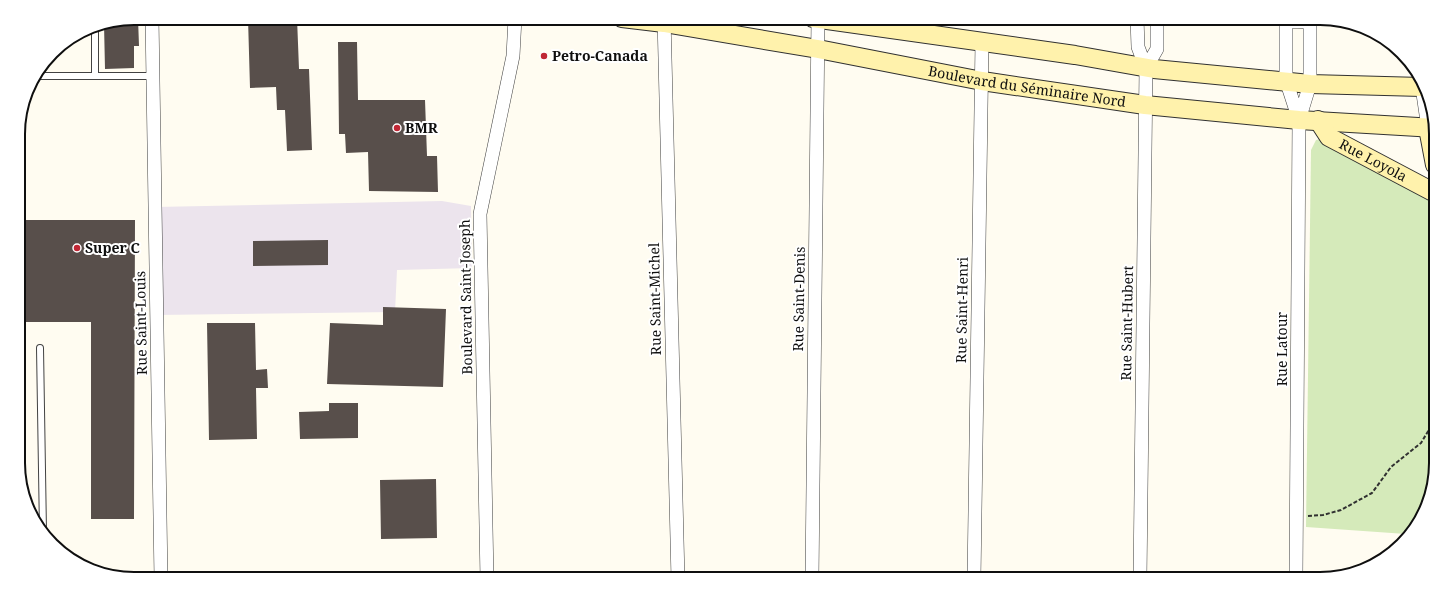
<svg xmlns="http://www.w3.org/2000/svg" width="1454" height="597" viewBox="0 0 1454 597" font-family="'Noto Serif',serif">
<style>
.industrial{fill:#ece4ed}
.green{fill:#d5eaba}
.building{fill:#584f4b}
.lines{fill:none;stroke-linecap:round;stroke-linejoin:round}
.lane-casing{stroke:#424242;stroke-width:8}
.street-casing{stroke:#424242;stroke-width:14}
.secondary-casing{stroke:#313131;stroke-width:20}
.path{stroke:#313131;stroke-width:2;stroke-dasharray:4 2;stroke-linecap:butt}
.lane{stroke:#fff;stroke-width:6}
.street{stroke:#fff;stroke-width:13}
.secondary{stroke:#fff2ac;stroke-width:18}
.poi-dot{fill:#c02634;stroke:#fff;stroke-width:1.5}
.labels{text-anchor:middle;stroke-width:4;stroke-linejoin:round;paint-order:stroke}
.poi-label{font-size:14px;font-weight:bold;fill:#0f0f0f;stroke:#fff;text-anchor:start}
.street-label{font-size:14px;fill:#0f0f0f;stroke:#fff}
.rim{fill:none;stroke:#0f0f0f;stroke-width:2}
</style>
<rect width="100%" height="100%" fill="#fffcf1"/>
<path class="industrial" d="M442,201L471,206L472,268L397,270L395,312L157,315L155,207Z"/>
<path class="green" d="M1329,137L1435,198L1436,463L1430,500L1406,534L1306,527L1311,150L1316,140Z"/>
<path class="building" d="M134,18H138L139,46H134V68L105,69L104,24Z
M248,18H297L299,69H309L312,150L287,151L285,110H277L276,87L250,88Z
M338,42H357L358,100H425L427,156H437L438,192L369,191L368,152L346,153L345,134H339Z
M19,220H135L134,519H91V322H19Z
M328,240V265L253,266V241Z
M383,307L446,309L443,387L327,384L330,323L383,325Z
M207,323H255L256,370L267,369L268,388H256L257,439L209,440Z
M329,403H358V438L300,439L299,412L329,411Z
M436,479L437,538L381,539L380,480Z"/>
<g class="lines">
<defs>
<path id="lane" d="M95,26V76
M36,76H153
M40,348L43,532
M413,579L487,577"/>
<path id="street" d="M152,18L161,579
M664,18L678,579
M1137,18L1138,47L1146,68L1140,579
M1286,18V80L1299,120
M1286,21L1310,22
M1146,68L1157,49V18
M1422,87L1428,128
M487,579L480,214L513,56L515,18
M812,579L818,19
M974,579L982,42
M1296,579L1299,120L1310,84V18"/>
<g id="secondary">
<path id="s1" d="M622,18L664,23L818,49L982,81L1145,105L1299,120L1435,128"/>
<path d="M813,18L1075,55L1154,69L1310,84L1422,87"/>
<path id="s2" d="M1318,120L1329,137L1435,193"/>
<path d="M1428,128L1435,165"/>
</g>
</defs>
<use href="#lane" class="lane-casing"/>
<use href="#street" class="street-casing"/>
<use href="#secondary" class="secondary-casing"/>
<path class="path" d="M1308,516L1323,515L1341,510L1372,493L1391,467L1421,443L1436,418"/>
<use href="#lane" class="lane"/>
<use href="#street" class="street"/>
<use href="#secondary" class="secondary"/>
</g>
<g class="poi-dot">
<circle cx="544" cy="56" r="4"/>
<circle cx="397" cy="128" r="4"/>
<circle cx="77" cy="248" r="4"/>
</g>
<g class="labels">
<g class="poi-label">
<text x="552" y="61">Petro-Canada</text>
<text x="405" y="133">BMR</text>
<text x="85" y="253">Super C</text>
</g>
<g class="street-label">
<text dy="5" stroke="none"><textPath href="#s1" startOffset="411">Boulevard du Séminaire Nord</textPath></text>
<text dy="5" stroke="none"><textPath href="#s2" startOffset="70">Rue Loyola</textPath></text>
<text transform="translate(466 297) rotate(-91)" y="5">Boulevard Saint-Joseph</text>
<text transform="translate(655 299) rotate(-91)" y="5">Rue Saint-Michel</text>
<text transform="translate(799 299) rotate(-89)" y="5">Rue Saint-Denis</text>
<text transform="translate(962 310) rotate(-89)" y="5">Rue Saint-Henri</text>
<text transform="translate(141 323) rotate(-91)" y="5">Rue Saint-Louis</text>
<text transform="translate(1127 323) rotate(-89)" y="5">Rue Saint-Hubert</text>
<text transform="translate(1282 349) rotate(-90)" y="5">Rue Latour</text>
</g>
</g>
<path d="M0 0H1454V597H0ZM134 25H1320A109 109 0 0 1 1429 134V463A109 109 0 0 1 1320 572H134A109 109 0 0 1 25 463V134A109 109 0 0 1 134 25Z" fill="#fff" fill-rule="evenodd"/>
<path class="rim" d="M134 25H1320A109 109 0 0 1 1429 134V463A109 109 0 0 1 1320 572H134A109 109 0 0 1 25 463V134A109 109 0 0 1 134 25Z"/>
</svg>
